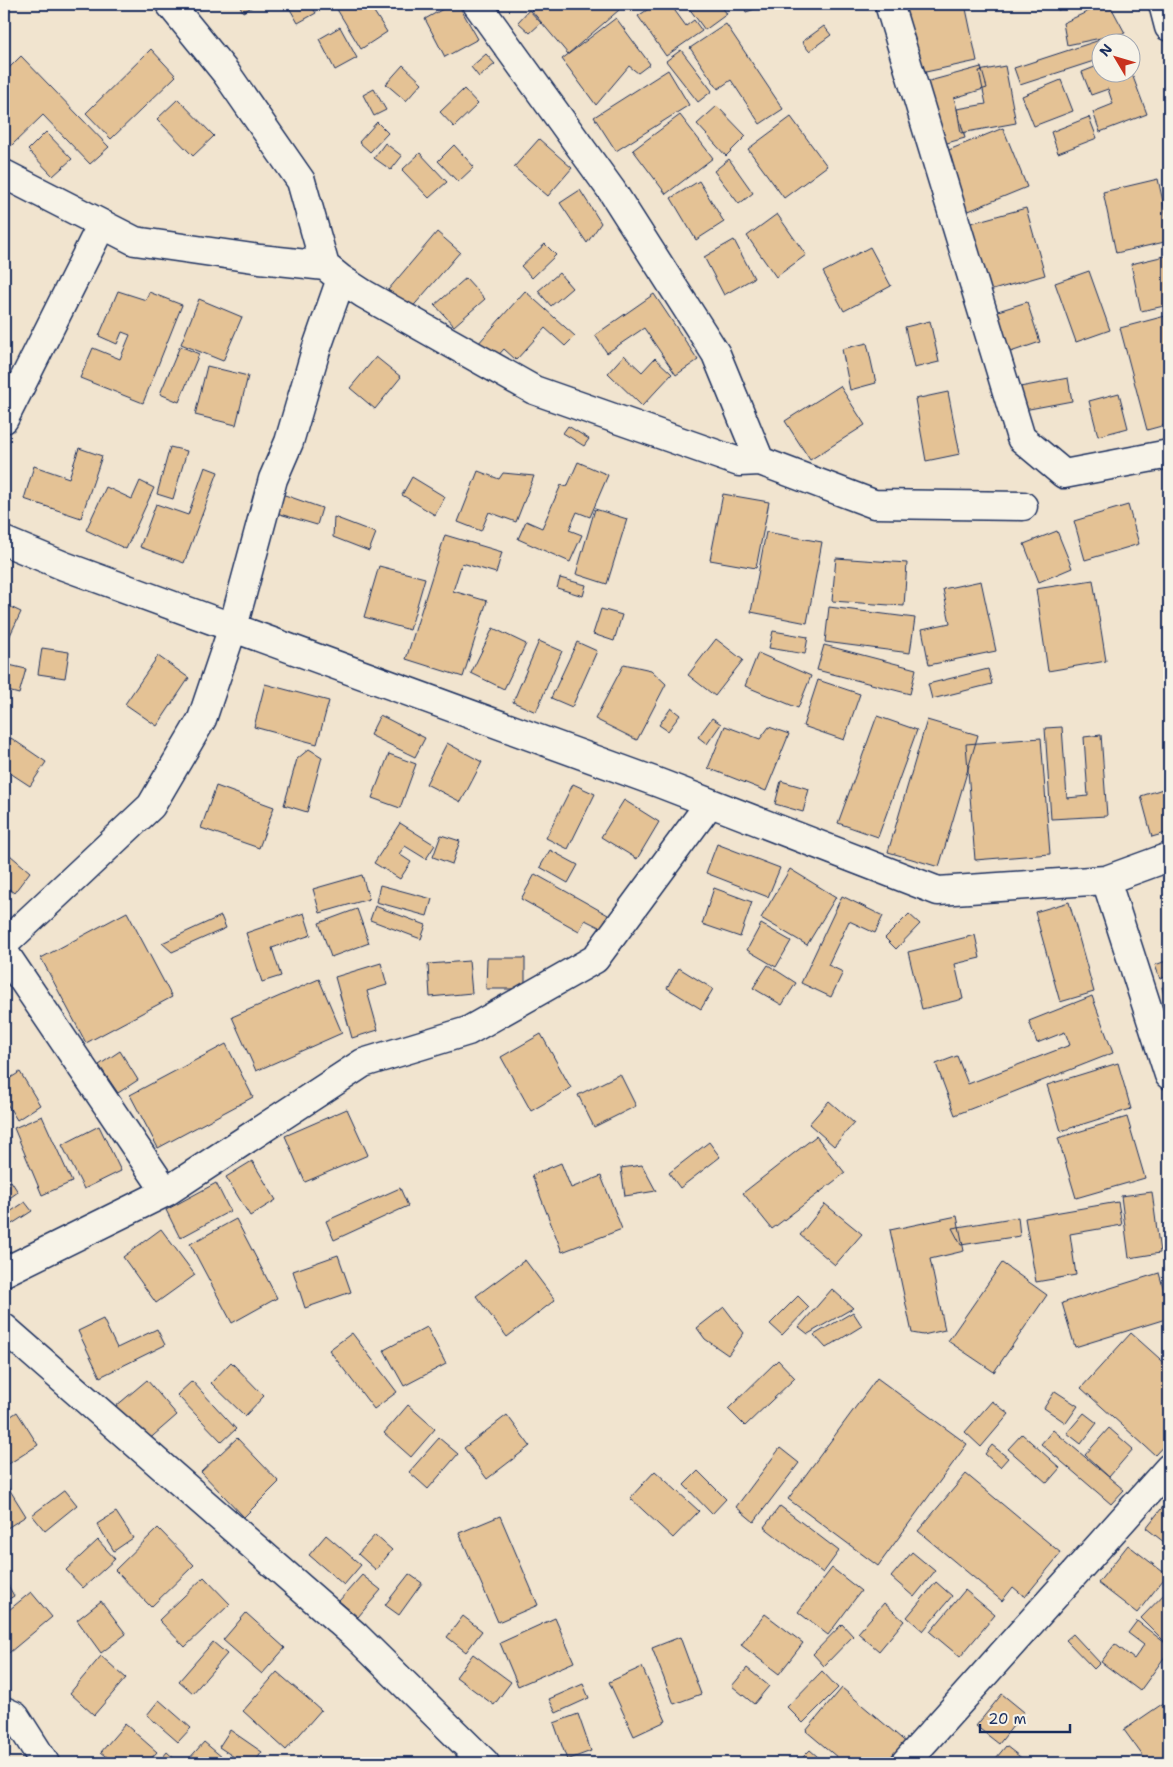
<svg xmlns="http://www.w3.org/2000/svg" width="1173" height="1767" viewBox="0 0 1173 1767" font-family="'Shantell Sans',sans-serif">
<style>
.building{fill:#e4c295;stroke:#1b2f5e}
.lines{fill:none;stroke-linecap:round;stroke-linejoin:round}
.minor-casing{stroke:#1b2f5e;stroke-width:31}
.minor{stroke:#f7f3e8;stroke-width:28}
</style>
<rect width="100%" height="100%" fill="#f1e4cf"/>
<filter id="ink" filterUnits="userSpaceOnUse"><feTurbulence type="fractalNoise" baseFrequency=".02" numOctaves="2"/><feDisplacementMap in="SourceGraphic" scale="10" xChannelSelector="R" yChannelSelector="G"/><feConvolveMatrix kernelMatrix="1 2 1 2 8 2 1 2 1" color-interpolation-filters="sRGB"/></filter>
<g filter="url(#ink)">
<path class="building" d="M239,4H257L243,12Z
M287,4H310L316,13L298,23Z
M339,4H369L387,32L361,49L335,6Z
M452,4H458L478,39L445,57L425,19Z
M538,4H614L619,10L568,54L531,10Z
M656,4H670L686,26L694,20L702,31L666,56L638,16Z
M686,4H720L727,14L705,30Z
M743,4H770L746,12Z
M892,4H965L977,61L907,76Z
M1057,4H1081L1058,10Z
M1102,5H1110L1125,33L1067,45L1063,23Z
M529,10L541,23L530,33L518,22Z
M616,18L650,64L638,73L629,66L596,105L562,59Z
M726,24L783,109L760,124L731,80L718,89L690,48Z
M824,26L831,35L809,51L802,42Z
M340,27L357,58L335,70L319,39Z
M1106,38L1107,42H1100V59L1020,85L1014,68Z
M151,49L176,76L111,139L86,113Z
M681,50L712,91L698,102L666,61Z
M486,54L495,64L479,77L471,67Z
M21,56L109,147L90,164L43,115L11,146L4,138V73Z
M403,65L422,83L406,101L386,84Z
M1100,65V72H1130V69L1147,114L1100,132L1093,112L1113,104L1108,89L1091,95L1082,72Z
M1005,66L1016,123L961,133L957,109L986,104L979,71Z
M981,67L987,88L954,98L965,138L929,148L911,86Z
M668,70L689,105L616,151L594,117Z
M1061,80L1073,111L1034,126L1022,96Z
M374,89L386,110L374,116L363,95Z
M464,89L478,104L454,127L440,112Z
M178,99L214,136L193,156L157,119Z
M717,106L746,136L726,156L697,124Z
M680,115L713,158L666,194L633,150Z
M791,117L827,166L784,198L748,149Z
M1089,117L1097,138L1058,153L1051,132Z
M377,122L388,133L370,152L359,142Z
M1003,128L1027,187L954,217L929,158Z
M46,132L72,159L53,176L28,150Z
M539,139L572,168L548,196L514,167Z
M385,143L402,156L391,170L374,158Z
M454,145L474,167L458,182L438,161Z
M420,153L447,182L429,198L402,170Z
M729,159L753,193L739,204L714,171Z
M1158,179L1169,229V241L1116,253L1103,192Z
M699,181L724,222L696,240L671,198Z
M580,190L601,223L587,243L560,203Z
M1026,208L1045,275L979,294L960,226Z
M777,214L806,255L776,277L747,236Z
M437,232L460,252L410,310L388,290Z
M734,240L754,278L724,295L704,257Z
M545,244L556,255L532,278L521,266Z
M870,247L891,286L844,311L823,272Z
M1169,255V305L1141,311L1131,264Z
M1089,271L1110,330L1076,342L1055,283Z
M559,273L572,288L551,306L538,291Z
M466,278L485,299L454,326L435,305Z
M118,291L146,300L149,292L182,305L143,403L80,378L93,348L120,359L130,335L122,332L117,344L99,336Z
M525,291L575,336L565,346L545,328L516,360L504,349L494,360L477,345Z
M654,294L698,360L676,375L644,328L607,353L595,335Z
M199,299L242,317L223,361L181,344Z
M1027,302L1040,342L996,357L982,316Z
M1169,315V424L1147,430L1120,328Z
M930,321L939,362L914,368L905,327Z
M867,343L876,383L850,390L842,349Z
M180,346L199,354L179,402L160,394Z
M624,355L642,372L655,358L672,374L642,406L608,373Z
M376,357L401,377L375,409L350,388Z
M207,366L248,376L236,425L195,415Z
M1068,378L1072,401L1024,410L1020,387Z
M840,386L865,425L810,460L785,421Z
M948,392L960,454L926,461L915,399Z
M1119,393L1128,428L1098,436L1089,401Z
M568,426L589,439L584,446L563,433Z
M170,447L187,451L173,499L157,494Z
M79,448L102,456L81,518L24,499L34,466L69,478Z
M578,462L608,475L590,517L577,512L569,530L582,535L570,562L518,539L526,521L542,528L561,485L567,487Z
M205,467L218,472L184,563L140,547L156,504L188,515Z
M478,471L499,479L503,473L534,476L516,522L489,512L481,531L458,522Z
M412,477L445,497L435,515L402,495Z
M140,481L154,488L126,549L86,530L106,487L132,499Z
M279,493L322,508L317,525L273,512Z
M723,494L769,502L756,568L710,560Z
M1128,505L1139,544L1085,560L1074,521Z
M595,509L627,519L607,584L576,574Z
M334,517L376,533L369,551L333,537Z
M1057,531L1072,568L1039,582L1024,544Z
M766,532L822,542L807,623L751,612Z
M445,535L502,552L496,573L462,563L453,591L487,601L463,677L406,659Z
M836,558L907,563L904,606L832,601Z
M379,566L425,578L410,630L364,617Z
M560,578L586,585L583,596L557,588Z
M1093,580L1106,661L1048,671L1036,589Z
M981,581L996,651L929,665L922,629L950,623L943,589Z
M4,604L21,612L4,648Z
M829,607L915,618L910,653L825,642Z
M601,609L622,615L614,641L593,634Z
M493,628L526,644L504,689L471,673Z
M773,631L808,637L805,654L769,648Z
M716,639L743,660L715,696L688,675Z
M539,641L562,651L536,712L513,702Z
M577,642L597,651L572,707L551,698Z
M824,645L916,669L910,694L817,670Z
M42,648L69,652L65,678L38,674Z
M758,653L811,676L798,708L745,686Z
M158,656L189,678L157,726L125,704Z
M624,664L651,670L666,684L637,740L595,719Z
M9,665L26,669L19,694L4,690Z
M988,669L992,684L932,699L928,684Z
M818,680L860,694L844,740L803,726Z
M265,684L329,701L317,744L254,727Z
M671,708L680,715L668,731L659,725Z
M380,715L425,738L415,757L370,735Z
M877,716L917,730L878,837L838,823Z
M712,718L721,724L707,744L698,737Z
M927,720L978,735L939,867L888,852Z
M725,726L760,739L769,727L789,734L766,791L708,768Z
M1062,727L1067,798L1088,796L1084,737L1101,735L1107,816L1051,819L1045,728Z
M11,738L46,762L30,786L4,769V749Z
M1041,738L1050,854L975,860L966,744Z
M447,743L482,762L461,802L426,784Z
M309,749L322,757L307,812L284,805L297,759Z
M389,754L416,764L400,808L372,798Z
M781,781L809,789L803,812L775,804Z
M573,784L595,794L568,849L546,838Z
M216,786L274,807L259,848L201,828Z
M1169,787V832L1152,837L1141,796Z
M624,800L659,822L637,859L601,837Z
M400,823L435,845L426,859L405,846L399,854L411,862L400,879L374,863Z
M441,835L460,841L452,864L433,857Z
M717,844L780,868L768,897L706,873Z
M4,850L30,872L14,893L4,885Z
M550,850L578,865L568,883L540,867Z
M790,869L836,897L807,945L761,918Z
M535,874L608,915L601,928L585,920L579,931L521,899Z
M362,875L369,899L320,913L313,889Z
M380,885L432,899L427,916L376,902Z
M714,888L752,902L740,937L702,924Z
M842,896L883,916L875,933L849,921L828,965L843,972L831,997L801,983Z
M1069,902L1094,992L1060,1002L1035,912Z
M375,906L426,925L421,939L370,920Z
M357,909L369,943L331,957L319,923Z
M127,912L172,997L86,1043L41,958Z
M304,913L311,935L272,948L281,976L262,982L246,933Z
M909,914L920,924L896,949L885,938Z
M221,916L226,928L172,952L162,943Z
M761,924L791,941L776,967L747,950Z
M975,935L980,958L955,964L963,999L922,1009L908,952Z
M487,958H525V989H486Z
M1169,960V975L1160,979L1155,965Z
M469,961L472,993L430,997L428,964Z
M381,963L387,985L367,991L378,1030L352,1038L335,977Z
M768,965L796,983L782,1005L753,988Z
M679,968L713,989L701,1009L667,988Z
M319,979L342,1033L256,1071L232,1017Z
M1169,986V1020L1162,987Z
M1092,996L1113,1053L955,1115L936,1064L957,1056L968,1084L1070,1045L1065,1032L1037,1043L1029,1021Z
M541,1034L571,1088L531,1111L501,1057Z
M226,1044L253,1097L158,1148L130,1095Z
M120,1051L138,1080L118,1093L99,1065Z
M1118,1063L1131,1109L1061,1131L1047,1085Z
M20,1072L40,1105L17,1120L4,1099V1082Z
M620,1074L636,1106L594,1127L578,1095Z
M829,1101L854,1123L834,1146L809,1124Z
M347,1109L368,1155L305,1182L285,1136Z
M42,1116L72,1182L42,1195L14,1128Z
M1127,1117L1145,1178L1076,1198L1058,1138Z
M99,1126L121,1171L84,1189L62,1145Z
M816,1136L845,1173L772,1229L743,1193Z
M709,1142L720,1157L680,1188L669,1173Z
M252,1161L276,1200L250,1216L226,1177Z
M561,1163L571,1188L601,1176L622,1229L562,1252L532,1175Z
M642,1165L656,1191L625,1196L621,1168Z
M11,1181L18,1192L4,1202V1186Z
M216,1183L230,1211L180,1238L166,1210Z
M400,1188L408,1206L334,1240L326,1221Z
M1152,1192L1160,1253L1129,1258L1121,1196Z
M25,1202L32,1211L4,1229V1216Z
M1118,1202L1122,1225L1070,1234L1076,1275L1036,1282L1025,1218Z
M825,1204L862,1234L835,1265L800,1235Z
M957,1216L964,1251L930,1259L945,1330L923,1335L912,1333L890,1230Z
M1018,1217L1020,1236L961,1245L952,1228Z
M236,1219L277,1298L232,1323L190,1244Z
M161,1229L195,1275L156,1303L123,1257Z
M338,1255L351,1292L305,1308L293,1271Z
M525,1260L555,1300L507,1337L476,1296Z
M1002,1263L1047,1295L994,1372L948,1341Z
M1159,1273L1169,1308V1318L1075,1347L1062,1303Z
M832,1289L853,1308L808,1334L799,1327Z
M798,1296L809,1307L782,1335L770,1324Z
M724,1307L744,1333L728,1355L705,1339L697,1328Z
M853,1312L862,1326L826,1348L814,1335Z
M103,1319L117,1348L157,1329L165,1345L100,1377L78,1331Z
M427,1327L446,1364L404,1386L384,1350Z
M352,1333L397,1392L374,1409L329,1350Z
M1131,1333L1169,1367V1440L1155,1455L1081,1388Z
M778,1360L795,1378L745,1426L728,1409Z
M231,1362L264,1396L245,1416L211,1383Z
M877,1378L967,1444L878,1566L788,1499Z
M147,1380L177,1415L146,1442L115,1407Z
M192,1381L236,1429L222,1442L177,1395Z
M1055,1391L1078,1406L1066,1423L1044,1408Z
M992,1401L1009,1414L981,1447L965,1432Z
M408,1405L435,1429L411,1457L384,1433Z
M17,1412L38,1445L4,1467V1421Z
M1084,1413L1097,1423L1081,1444L1067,1433Z
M507,1415L530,1446L487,1479L464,1448Z
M1109,1428L1133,1449L1109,1477L1085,1455Z
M1053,1430L1124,1490L1111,1504L1041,1444Z
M1022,1434L1060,1468L1047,1483L1008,1449Z
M237,1438L279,1482L244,1517L201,1472Z
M439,1438L458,1454L428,1489L409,1472Z
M992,1445L1008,1458L1000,1467L985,1454Z
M780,1448L799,1463L754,1522L736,1507Z
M655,1471L699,1511L673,1538L630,1498Z
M698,1471L726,1499L712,1514L684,1485Z
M966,1474L1061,1553L1025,1597L1013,1587L1002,1601L918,1531Z
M6,1484L26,1516L4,1530V1486Z
M65,1490L77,1505L45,1531L32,1515Z
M1165,1504L1169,1508V1546L1146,1528Z
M780,1506L839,1551L823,1573L764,1527Z
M116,1512L133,1538L114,1551L97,1524Z
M500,1516L538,1605L498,1622L459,1533Z
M158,1528L194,1565L151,1607L115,1570Z
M326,1535L361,1565L344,1585L309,1555Z
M375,1535L392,1550L376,1570L358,1554Z
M98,1540L115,1559L83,1588L66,1570Z
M1128,1545L1167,1575L1137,1613L1098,1583Z
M912,1552L935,1571L914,1597L891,1577Z
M832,1568L861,1591L828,1635L798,1612Z
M409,1574L422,1583L399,1615L385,1605Z
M362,1575L381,1590L358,1617L339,1601Z
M204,1577L230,1604L185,1647L159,1620Z
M4,1578L14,1596L4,1602Z
M936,1582L952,1596L923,1631L907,1617Z
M1169,1589V1638L1165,1642L1141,1618Z
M965,1590L995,1615L960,1657L930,1632Z
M31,1592L52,1617L4,1657V1614Z
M101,1601L126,1634L101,1653L77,1620Z
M884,1603L904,1621L879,1651L858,1633Z
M246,1613L285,1648L262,1674L223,1640Z
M765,1614L803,1643L779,1674L741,1645Z
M463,1616L482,1631L466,1652L447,1637Z
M555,1618L574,1662L518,1686L500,1643Z
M1137,1621L1169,1646V1651L1140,1691L1101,1662L1115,1644L1134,1659L1144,1645L1128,1633Z
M842,1624L853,1636L824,1666L813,1654Z
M1073,1634L1100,1663L1094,1669L1066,1640Z
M680,1637L701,1694L674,1704L652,1648Z
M213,1642L227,1654L193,1693L179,1681Z
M473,1654L511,1682L494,1705L456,1677Z
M101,1656L126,1678L94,1715L70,1693Z
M642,1667L666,1721L634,1736L609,1682Z
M747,1668L769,1686L754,1704L732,1686Z
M822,1671L838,1688L803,1723L787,1707Z
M277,1672L321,1710L286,1750L243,1711Z
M583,1684L589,1698L556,1713L549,1699Z
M842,1688L908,1744L892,1763H844L806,1731Z
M1002,1694L1024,1712L999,1744L976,1726Z
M159,1700L191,1728L178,1742L147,1715Z
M1165,1702L1169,1708V1763H1148L1124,1730Z
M578,1714L591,1751L567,1760L554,1723Z
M125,1724L157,1752L147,1763H115L101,1752Z
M230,1730L262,1752L254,1763H243L219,1747Z
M204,1742L229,1763H190L187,1761Z
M1006,1746L1028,1763H992Z
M810,1750L825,1763H797Z
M167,1752L179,1763H158Z"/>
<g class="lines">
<defs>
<path id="minor" d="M477,4L612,191L716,354L760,461
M889,4L1021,438L1064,474L1169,454
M1163,4L1169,27
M4,174L135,241L260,259L325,266
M341,279L364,294L534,390L739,462L760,461L874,504L1023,506
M4,419L102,224
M4,541L64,566L659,783L938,891L1106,880
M1169,857L1106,880L1169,1075
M4,944L151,806L202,719L233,627L273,479L289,442L316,350L341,279L325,266L301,181L226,73L170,4
M4,952L166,1192
M4,1272L166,1192L363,1063L468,1031L595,959L710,803
M4,1328L356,1636L485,1763
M4,1711L15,1716L45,1763
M905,1763L1169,1468"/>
</defs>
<use href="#minor" class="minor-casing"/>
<use href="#minor" class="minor"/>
</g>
</g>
<rect width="1173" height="1767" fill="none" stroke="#f7f3e8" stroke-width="20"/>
<rect x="10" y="10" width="1153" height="1747" fill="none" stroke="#1b2f5e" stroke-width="2" filter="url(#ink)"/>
<g transform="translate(1116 58) rotate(308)"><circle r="24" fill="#f7f3e8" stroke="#9fa5b1"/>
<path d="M0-4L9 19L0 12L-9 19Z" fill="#c8321e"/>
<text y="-8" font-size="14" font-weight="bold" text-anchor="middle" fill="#1b2f5e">N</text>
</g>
<path d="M980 1724v8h90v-8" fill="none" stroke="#1b2f5e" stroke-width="2.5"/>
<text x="988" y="1724" font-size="15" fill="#1b2f5e" stroke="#f7f3e8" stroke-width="4" paint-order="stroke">20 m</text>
</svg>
